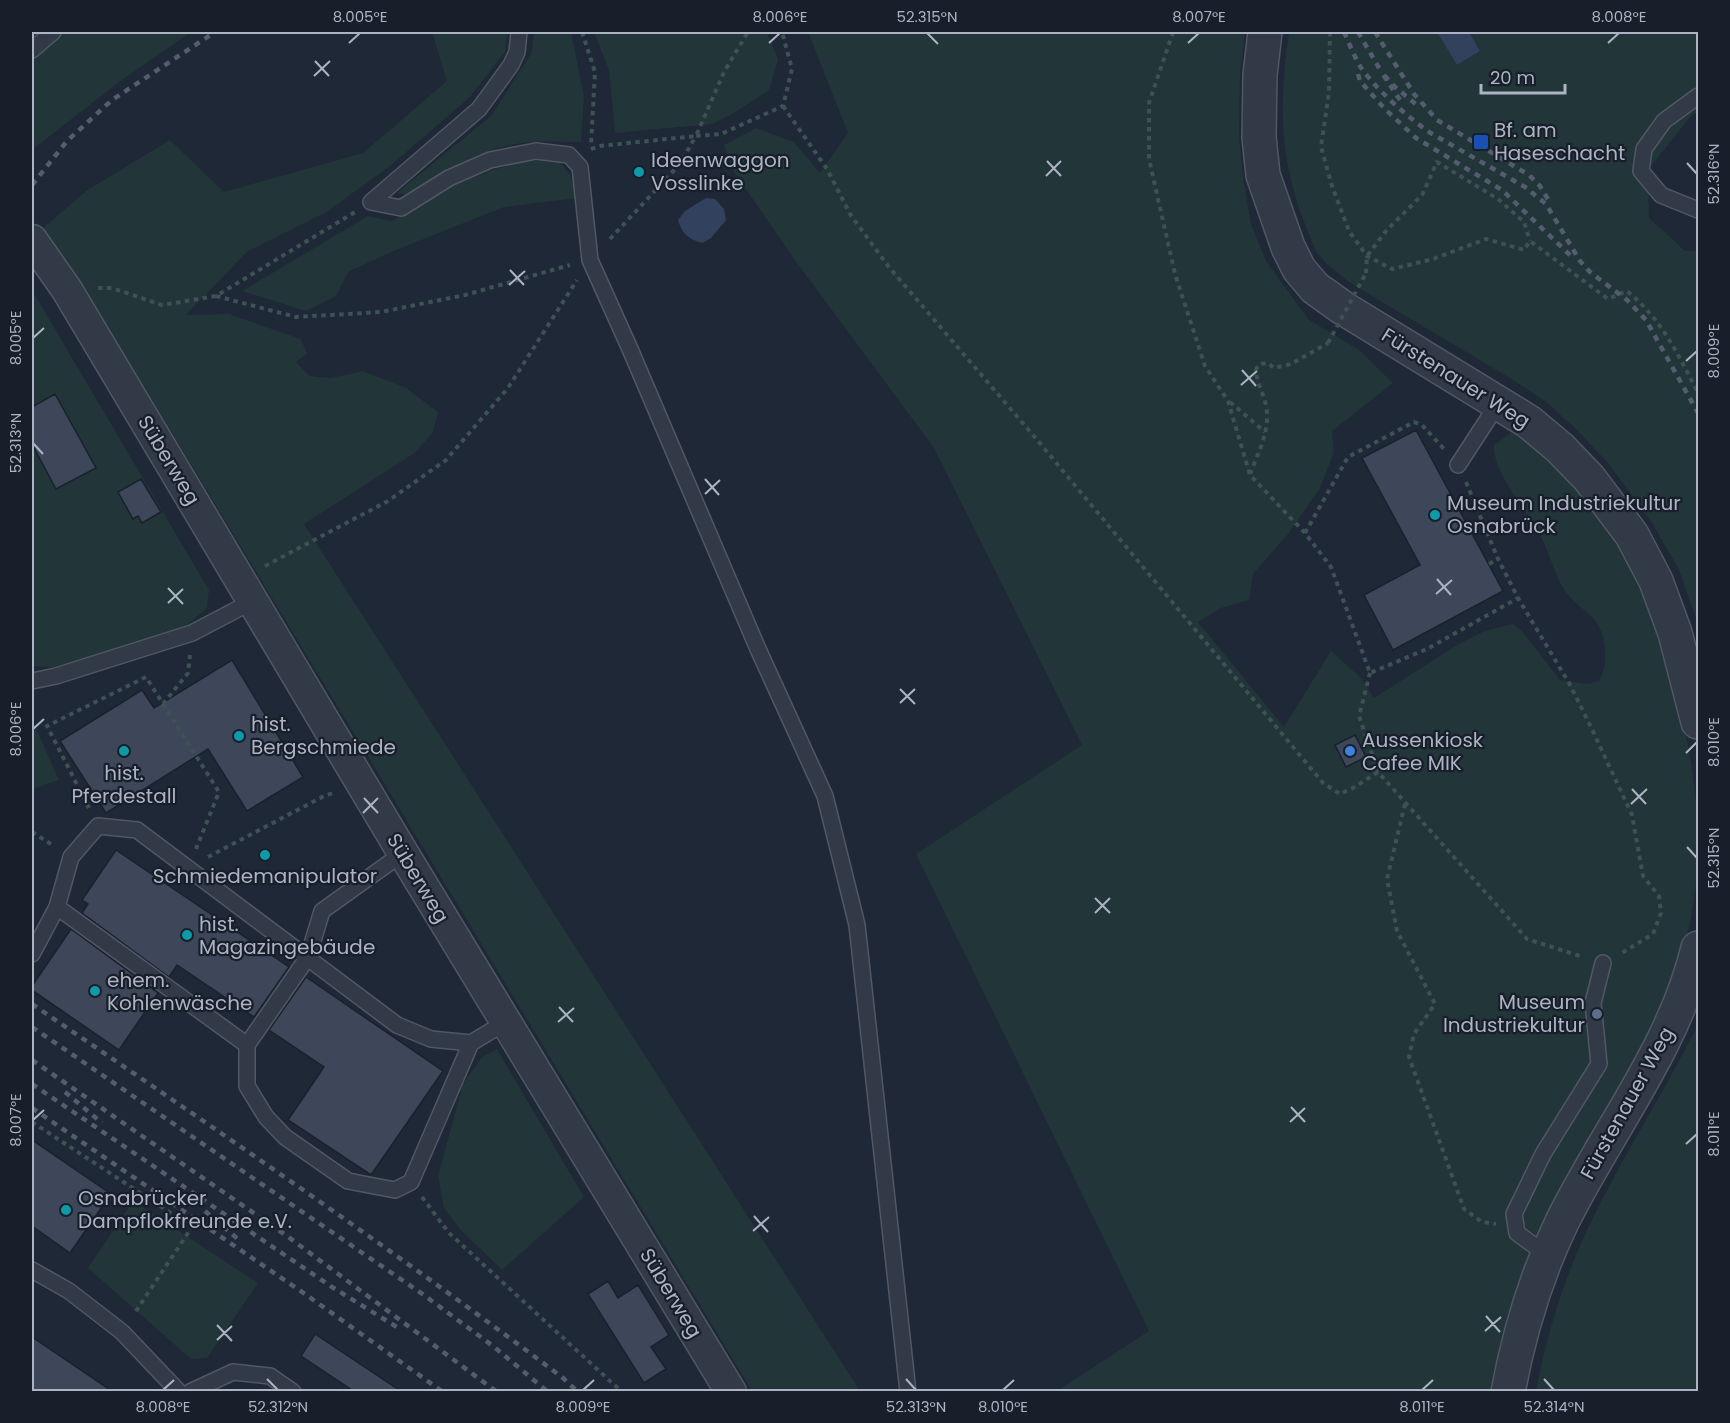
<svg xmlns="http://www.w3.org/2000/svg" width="1730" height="1423" viewBox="0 0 1730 1423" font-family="Poppins,sans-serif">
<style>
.green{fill:#223538}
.water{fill:#32425e}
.building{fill:#3d4759;stroke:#1a212d;stroke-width:1.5}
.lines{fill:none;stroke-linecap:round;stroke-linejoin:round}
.service-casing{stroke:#505765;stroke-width:18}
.minor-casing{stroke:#505765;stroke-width:33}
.tertiary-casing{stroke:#505765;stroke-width:36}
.path{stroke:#3e5155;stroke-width:4;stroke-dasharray:4.5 4.5;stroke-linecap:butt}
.service{stroke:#333a47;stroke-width:15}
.minor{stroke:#333a47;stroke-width:30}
.tertiary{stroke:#333a47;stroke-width:33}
.rail{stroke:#545d6e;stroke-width:4.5;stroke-dasharray:6 6;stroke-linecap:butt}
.path-bridge{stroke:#3e5155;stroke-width:4;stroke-dasharray:4.5 4.5;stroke-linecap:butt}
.ticks{fill:none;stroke:#acb4c4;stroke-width:2}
.transit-dot{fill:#1a4fb4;stroke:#181f2b;stroke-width:2}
.culture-dot{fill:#0f9aa8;stroke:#181f2b;stroke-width:2}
.shop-dot{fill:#3f7fe0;stroke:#181f2b;stroke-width:2}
.service-dot{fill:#5c6f8a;stroke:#181f2b;stroke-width:2}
.labels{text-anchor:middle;stroke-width:4.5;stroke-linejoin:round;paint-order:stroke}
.poi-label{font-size:20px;fill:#acb4c4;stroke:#181f2b;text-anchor:start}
.street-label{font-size:20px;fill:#acb4c4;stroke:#181f2b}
.neatline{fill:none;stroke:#acb4c4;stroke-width:2}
.ticks-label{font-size:15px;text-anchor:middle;fill:#acb4c4}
</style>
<rect width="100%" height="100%" fill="#1f2836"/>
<path class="green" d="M32,32H191L119,82L32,150Z
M432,32H507L505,52L470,97L390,166L328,211L248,251L186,315L229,314L301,339L307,354L296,362L309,376L331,378L363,371L406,388L438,412L433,432L416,452L304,524L860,1391H752L77,276L42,229L86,191L170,140L224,192L363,153L447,81Z
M534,32H571L584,97L581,142C565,142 549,141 533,142C487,144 447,170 410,195L397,193L492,115L532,52Z
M594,32H767L778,59L769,90L732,114L712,124L615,133L609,70Z
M808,32H1245L1240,74L1239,134L1243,177L1251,224L1266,261L1309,320L1358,349L1393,383L1332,431L1334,452L1320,488L1288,534L1253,574L1249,600L1221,608L1198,622L1284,727L1331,651L1361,678L1374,698L1457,645L1485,631L1513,624L1522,631L1560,680L1588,684L1599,681C1609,663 1607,638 1595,620C1588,611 1576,605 1568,595C1556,580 1549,551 1539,533C1526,510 1492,471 1494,445L1514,431C1571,476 1610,520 1642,585C1657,615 1665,649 1673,682C1699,777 1710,868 1679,965C1675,978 1668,991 1662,1004C1630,1078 1584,1144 1548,1215C1519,1271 1501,1330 1490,1391H1057L1149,1331L916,854L1082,745L934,448L797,263L734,172L724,145L756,128L794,142L820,173L848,133Z
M1289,32H1437L1457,65L1480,51L1469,32H1698V112L1691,116L1648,170L1649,218L1685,251H1698V624L1679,570L1652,523L1608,463L1576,429L1545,401L1510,378L1355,286C1342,276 1326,266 1317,252C1310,240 1306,226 1301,214C1278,148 1280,99 1289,32Z
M535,160L560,163L570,175L577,198L504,207L391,252L348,272L336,296L306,311L242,291L368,216L392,221L455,184L495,169Z
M32,290L209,590L207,608L186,626L131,644L53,667L32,666Z
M32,719L59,780L32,789Z
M1698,1025V1391H1536C1546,1337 1563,1281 1587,1230C1620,1160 1663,1094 1698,1025Z
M497,1049L584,1197L502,1270L460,1229L444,1208L438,1176L463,1084L482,1057Z
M133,1201L258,1283L207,1358L191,1359L88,1268Z"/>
<path class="water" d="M1437,32H1469L1480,51L1457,65Z
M706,198L715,199L724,209L726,220L711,238L702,243C689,239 682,234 678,220L685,211Z"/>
<path class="building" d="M55,394L96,468L56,489L32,444V407Z
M1416,430L1503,591L1393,650L1364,595L1420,565L1362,458Z
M141,479L161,512L142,523L138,516L133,519L118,492Z
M232,660L303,777L247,811L208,749L106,813L60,741L142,690L154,708Z
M1355,735L1366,757L1346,767L1335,745Z
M116,850L289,967L254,1017L177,965L169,977L82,913L88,904L82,900Z
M71,929L158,993L119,1050L32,990V986Z
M306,977L443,1071L371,1175L288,1120L324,1067L269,1030Z
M32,1140L111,1194L70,1253L32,1226Z
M608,1281L618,1298L638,1285L669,1335L651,1347L666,1369L644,1383L588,1294Z
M315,1334L402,1392H355L301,1356Z
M32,1337L113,1392H32Z"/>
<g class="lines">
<defs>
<path id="service" d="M519,32L517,52L511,65L479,109L371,202L401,208L449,178L490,160L536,151L569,155L580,167L590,260L630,349L758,649L825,796L857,925L908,1392
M32,50L53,32
M1698,96L1664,121L1644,149L1641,171L1661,195L1698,210
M1458,465L1499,402
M32,681L56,676L192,633L253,601
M403,853L322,911L308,957L247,1045V1086L266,1117L285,1137L348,1181L395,1190L411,1182L471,1043L506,1022
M57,907L247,1045
M32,954L57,907L71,857L98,826L137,830L397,1025L431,1039L471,1043
M1547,1255L1517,1233L1514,1214L1543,1154L1599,1064L1593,1003L1603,963
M32,1270L69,1291L122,1332L179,1392
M190,1392L233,1372L270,1376L293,1392"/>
<path id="minor" d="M32,240L67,290L403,853L731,1392"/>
<path id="tertiary" d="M1265,32L1260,75L1259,137L1263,175L1288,247L1299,269L1315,288L1343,308L1529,422L1560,448L1589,478L1632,535L1656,581L1675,633L1698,722
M1508,1392C1519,1333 1536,1276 1562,1222C1607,1131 1674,1048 1698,948"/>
</defs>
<use href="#service" class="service-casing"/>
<use href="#minor" class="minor-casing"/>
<use href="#tertiary" class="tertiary-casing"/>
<path class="path" d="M582,32L595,72L591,145
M1173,32L1149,103V159L1175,274L1205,366L1228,401L1250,475L1305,533L1331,567L1370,673L1427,649L1518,598
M1330,32L1329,92L1321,147L1332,186L1349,231L1367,256L1392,269L1433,259L1486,239L1524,250L1530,241L1608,299L1627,291C1662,320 1678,354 1698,393
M783,106L827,169L850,214L888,266L1033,435L1323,783L1340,794L1353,788L1378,772
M591,149L600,146L696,136L724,72L748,32
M610,239L679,165L696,136L721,134L783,106L792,69L782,32
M1366,273L1367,256L1386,231L1422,195L1437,162L1498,199L1524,222L1530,241
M98,288H112L162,305L216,296L355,212
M216,296L296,317L381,312L465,295L570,265
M1230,402L1265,432
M1250,474C1258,453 1271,429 1266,406C1264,393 1256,383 1256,369L1260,364L1268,363L1274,368L1291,364L1328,343
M1466,482L1498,559L1518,598L1569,683L1591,727L1632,815L1643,876L1659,896L1661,913L1653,934L1620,954
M1305,533L1348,457L1414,422L1422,425L1444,449
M1489,564L1498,559
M265,566L388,501L446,460L508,388L577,280
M1370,673L1359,716L1378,772L1527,939L1583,957
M163,704L188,673L190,655
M1405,804L1387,879L1397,931L1435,1004L1414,1034L1409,1057L1464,1209L1482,1222L1496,1224
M89,808L47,726L146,677L219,792L196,849
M32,832L54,846
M208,857L326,795L335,793
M32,1122L192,1227L134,1314
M422,1197L449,1233L622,1392"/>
<use href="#service" class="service"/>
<use href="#minor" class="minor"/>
<use href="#tertiary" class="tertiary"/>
<path class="rail" d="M1344,32C1349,43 1354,56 1360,66C1374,88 1408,117 1429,132L1525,187L1546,204L1580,261L1590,272L1627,300L1646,320L1698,413
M1358,32L1382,73
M1375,32L1414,94L1437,120L1529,175L1540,186L1549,201
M1358,74L1360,81L1385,109L1416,138L1502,190L1572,257
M1400,100L1382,73L1395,87L1417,105
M32,185L67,141L112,100L215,32
M32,1004C211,1126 390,1247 563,1378L578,1392
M32,1027L421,1293L493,1346L548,1392
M32,1060L287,1236L497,1392
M32,1084L332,1287L400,1329
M65,1092L102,1123
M32,1108L305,1294L443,1392
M205,1211L239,1240"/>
<path class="path-bridge" d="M1328,343L1366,273"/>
</g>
<path class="ticks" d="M927,33L938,44M349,43L360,33M769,43L780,33M1188,43L1199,33M1608,43L1619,33M315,61L329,76M314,76L330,61M1047,161L1061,176M1687,163L1697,174M1046,176L1061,161M510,270L524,285M509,285L525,271M33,338L44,328M1686,361L1697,351M1242,370L1256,386M1241,385L1257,371M33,443L43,454M705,479L719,495M705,494L720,480M1437,579L1451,595M168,588L183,604M1436,594L1452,580M168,603L183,589M900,689L915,704M900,703L915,689M33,729L44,719M1686,753L1697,742M1632,789L1646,804M364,798L378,813M1631,804L1647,789M363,813L378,798M1687,847L1697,858M1095,898L1110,913M1095,913L1110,898M559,1007L573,1022M558,1022L574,1008M1291,1107L1305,1122M33,1120L44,1110M1290,1122L1305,1108M1686,1144L1697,1134M754,1216L768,1232M753,1231L769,1217M1486,1316L1500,1332M217,1325L232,1341M1485,1331L1501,1317M217,1340L232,1326M267,1379L278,1390M906,1379L916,1390M1544,1379L1554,1390M163,1390L174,1380M583,1390L594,1380M1003,1390L1014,1380M1422,1390L1433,1380"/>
<rect class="transit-dot" x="1473" y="134" width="16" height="16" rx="3"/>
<g class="culture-dot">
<circle cx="639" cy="172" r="6"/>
<circle cx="1435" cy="515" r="6"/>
<circle cx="239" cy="736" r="6"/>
<circle cx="124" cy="751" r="6"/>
<circle cx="265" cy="855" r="6"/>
<circle cx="187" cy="935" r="6"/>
<circle cx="95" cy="991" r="6"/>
<circle cx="66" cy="1210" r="6"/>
</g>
<circle class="shop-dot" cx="1350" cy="751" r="6"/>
<circle class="service-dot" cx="1597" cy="1014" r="6"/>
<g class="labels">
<g class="poi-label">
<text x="1494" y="137">Bf. am<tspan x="1494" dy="23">Haseschacht</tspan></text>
<text x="651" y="167">Ideenwaggon<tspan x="651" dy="23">Vosslinke</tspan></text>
<text x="1447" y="510">Museum Industriekultur<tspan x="1447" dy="23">Osnabrück</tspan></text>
<text x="251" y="731">hist.<tspan x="251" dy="23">Bergschmiede</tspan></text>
<text x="1362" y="747">Aussenkiosk<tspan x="1362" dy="23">Cafee MIK</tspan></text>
<text x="124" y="780" text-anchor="middle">hist.<tspan x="124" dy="23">Pferdestall</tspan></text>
<text x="265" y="883" text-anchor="middle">Schmiedemanipulator</text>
<text x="199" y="931">hist.<tspan x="199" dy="23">Magazingebäude</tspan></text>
<text x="107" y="987">ehem.<tspan x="107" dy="23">Kohlenwäsche</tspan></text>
<text x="1585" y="1009" text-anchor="end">Museum<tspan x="1585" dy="23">Industriekultur</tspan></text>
<text x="78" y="1205">Osnabrücker<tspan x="78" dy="23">Dampflokfreunde e.V.</tspan></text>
</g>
<g class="street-label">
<text transform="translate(1456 378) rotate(32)" y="7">Fürstenauer Weg</text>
<text transform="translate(169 460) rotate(59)" y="7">Süberweg</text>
<text transform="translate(418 878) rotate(59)" y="7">Süberweg</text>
<text transform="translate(1627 1103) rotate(-61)" y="7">Fürstenauer Weg</text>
<text transform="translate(671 1293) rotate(59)" y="7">Süberweg</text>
</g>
</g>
<rect width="1730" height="1423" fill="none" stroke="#181f2b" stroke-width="66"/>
<path d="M1481 84v9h84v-9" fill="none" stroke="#acb4c4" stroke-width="3"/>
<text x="1490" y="84" font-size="18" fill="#acb4c4" stroke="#181f2b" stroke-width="4.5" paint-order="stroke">20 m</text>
<rect x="33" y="33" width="1664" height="1357" class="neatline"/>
<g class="ticks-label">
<text x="360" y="22">8.005°E</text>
<text x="780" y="22">8.006°E</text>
<text x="927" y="22">52.315°N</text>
<text x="1199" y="22">8.007°E</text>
<text x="1619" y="22">8.008°E</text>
<text transform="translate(1714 174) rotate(-90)" y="5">52.316°N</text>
<text transform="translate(16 338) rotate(-90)" y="5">8.005°E</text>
<text transform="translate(1714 351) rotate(-90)" y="5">8.009°E</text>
<text transform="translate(16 443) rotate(-90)" y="5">52.313°N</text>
<text transform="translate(16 729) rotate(-90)" y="5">8.006°E</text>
<text transform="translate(1714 742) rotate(-90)" y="5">8.010°E</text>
<text transform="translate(1714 858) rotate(-90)" y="5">52.315°N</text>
<text transform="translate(16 1120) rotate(-90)" y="5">8.007°E</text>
<text transform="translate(1714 1134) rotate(-90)" y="5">8.011°E</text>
<text x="163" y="1412">8.008°E</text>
<text x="278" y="1412">52.312°N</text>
<text x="583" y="1412">8.009°E</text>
<text x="916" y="1412">52.313°N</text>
<text x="1003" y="1412">8.010°E</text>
<text x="1422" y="1412">8.011°E</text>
<text x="1554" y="1412">52.314°N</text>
</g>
</svg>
